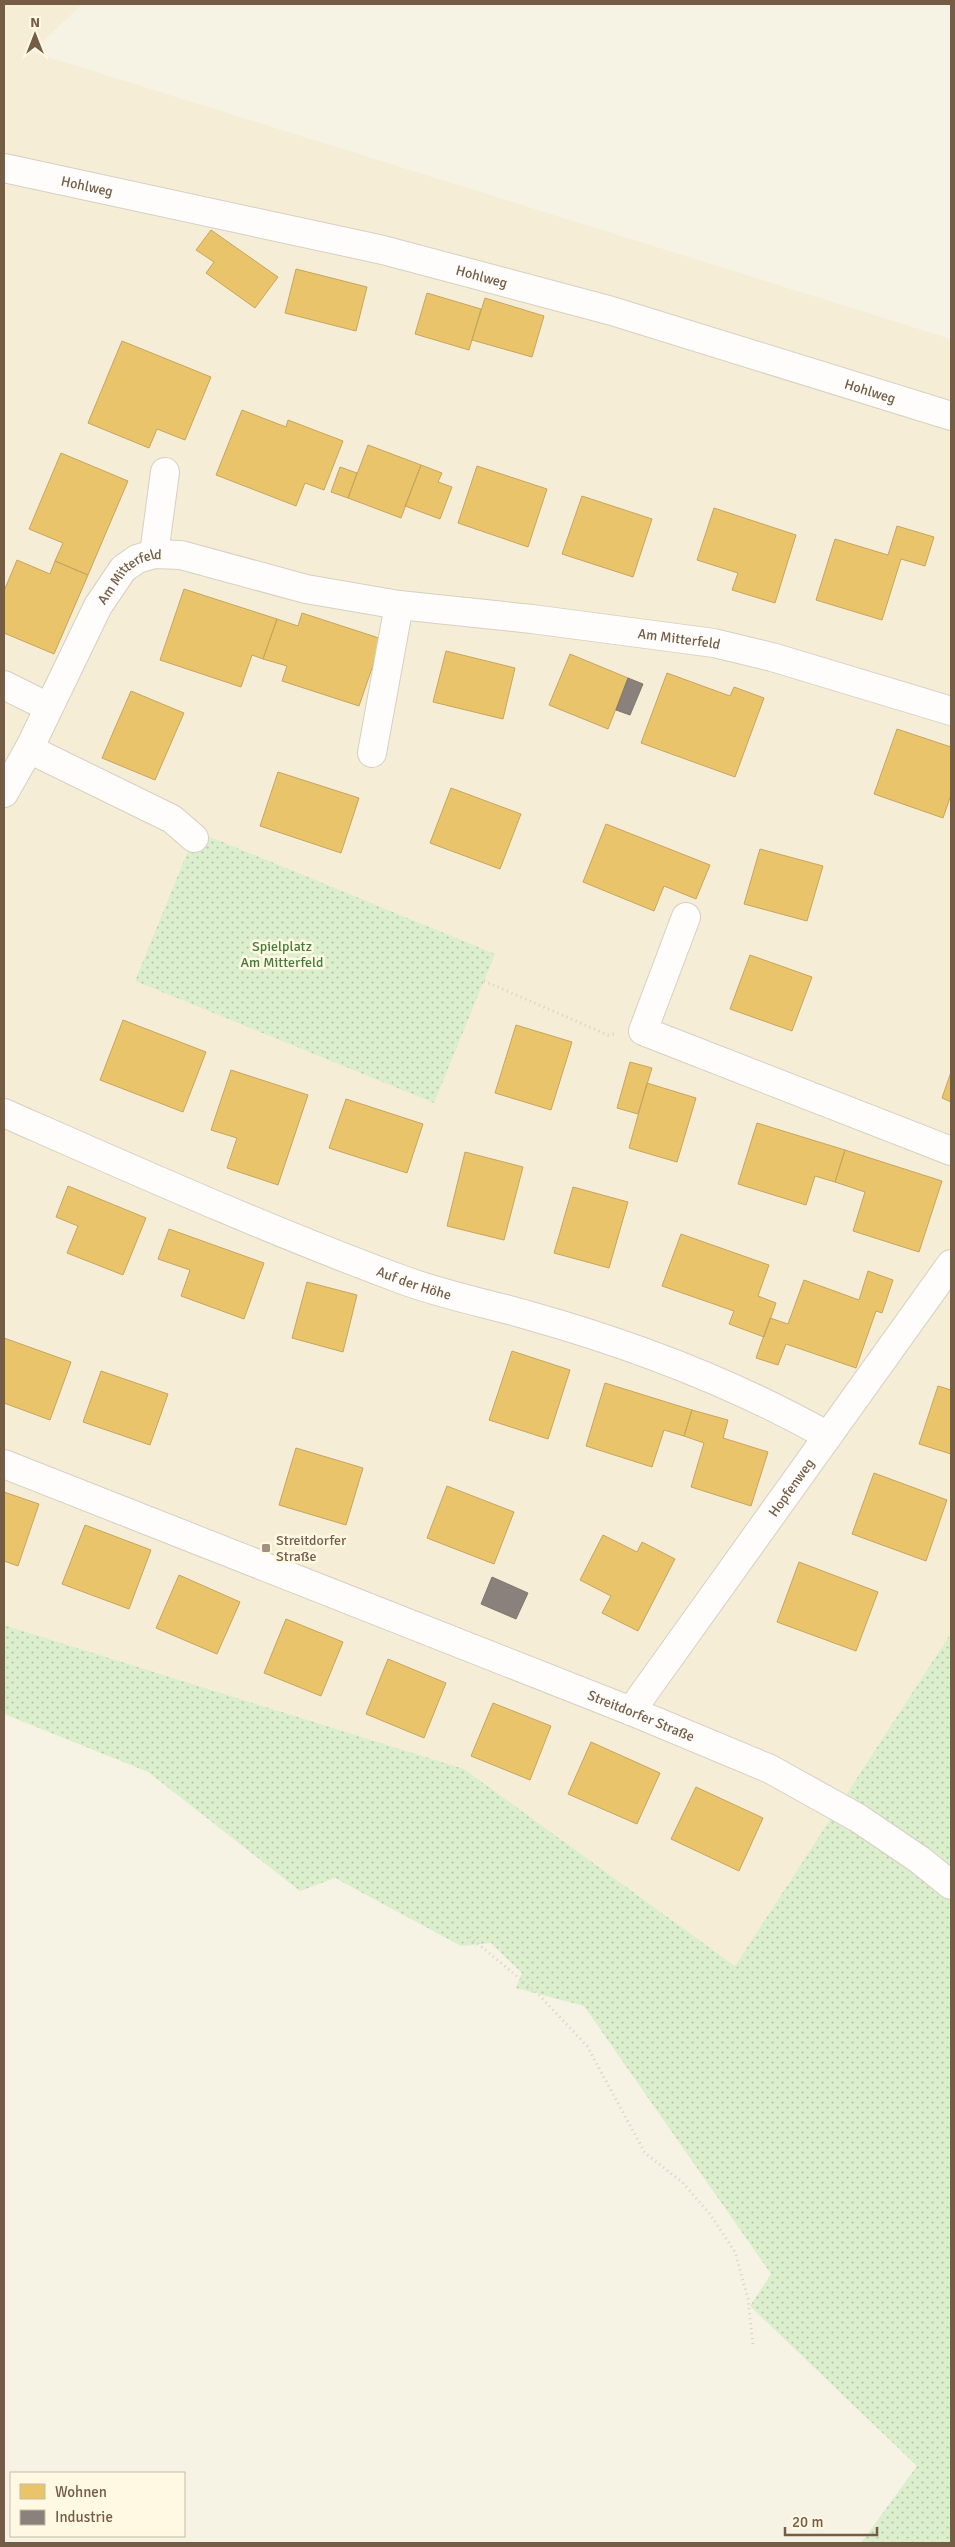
<svg xmlns="http://www.w3.org/2000/svg" width="955" height="2547" viewBox="0 0 955 2547" font-family="Signika,sans-serif">
<style>
.residential{fill:#f6edd6}
.grass{fill:url(#grass-dots)}
.homes{fill:#e9c46a;stroke:#c6a55f}
.industry{fill:#8a817c;stroke:#83766b}
.lines{fill:none;stroke-linecap:round;stroke-linejoin:round}
.minor-casing{stroke:#d7cfc2;stroke-width:30}
.path{stroke:#d7d0c7;stroke-width:3;stroke-dasharray:1 4;stroke-linecap:butt}
.minor{stroke:#fefdfb;stroke-width:28}
.poi-dot{fill:#a2917c;stroke:#fff9e4;stroke-width:2}
.labels{text-anchor:middle;stroke-width:5;stroke-linejoin:round;paint-order:stroke}
.street-label{font-size:14px;fill:#745d44;stroke:#fff9e4}
.park-label{font-size:14px;fill:#447b3b;stroke:#fff9e4}
.poi-label{font-size:14px;fill:#745d44;stroke:#fff9e4;text-anchor:start}
</style>
<defs>
<pattern id="grass-dots" width="8" height="8" patternUnits="userSpaceOnUse" patternTransform="scale(1.25)"><rect width="8" height="8" fill="#dcefcd"/><path d="M2 2h.1M6 6h.1" fill="none" stroke="#b7c5a8" stroke-width="1.8" stroke-linecap="round"/></pattern>
</defs>
<rect width="100%" height="100%" fill="#f6f2e4"/>
<path class="residential" d="M4,4H82L32,52L951,339V1633L735,1966L464,1769L4,1625Z"/>
<path class="grass" d="M196,831L495,954L434,1103L135,981Z
M4,1625L464,1769L735,1966L951,1633V2543H861L917,2466L750,2306L771,2274L584,2006L516,1988L522,1973L491,1943L461,1946L335,1878L300,1891L148,1772L4,1714Z"/>
<path class="homes" d="M211,230L278,277L255,308L206,273L214,262L196,250Z
M296,269L367,287L356,331L285,313Z
M427,293L481,309L469,350L415,334Z
M485,298L544,316L532,357L472,340Z
M122,341L211,377L185,440L157,429L149,448L88,423Z
M242,410L286,427L288,420L343,441L324,490L305,483L296,506L216,475Z
M368,445L421,465L401,518L348,498Z
M61,453L128,481L88,575L55,561L63,543L29,529Z
M421,465L442,473L438,482L452,487L440,519L405,506Z
M477,466L547,489L528,547L458,523Z
M340,467L357,473L348,498L331,492Z
M582,496L652,519L633,577L562,554Z
M714,508L796,535L775,603L732,590L738,573L697,560Z
M897,526L934,537L925,566L901,559L882,620L816,600L835,539L888,555Z
M17,560L50,574L55,561L88,575L54,654L4,633V591Z
M184,589L277,619L263,659L252,655L241,687L160,660Z
M302,613L382,639L359,706L282,681L287,666L263,659L277,619L298,626Z
M446,651L515,668L503,719L433,702Z
M570,654L628,678L608,729L549,705Z
M667,673L730,696L734,687L764,698L735,777L641,743Z
M131,691L184,713L155,780L102,758Z
M897,729L951,747V795L943,818L874,794Z
M278,772L359,798L341,853L260,826Z
M451,788L521,814L500,869L430,843Z
M606,824L710,865L696,899L664,886L654,911L583,882Z
M760,849L823,866L807,921L744,904Z
M750,955L812,977L792,1031L730,1009Z
M123,1020L206,1052L183,1112L100,1080Z
M516,1025L572,1042L551,1110L495,1093Z
M630,1062L652,1068L638,1114L617,1108Z
M231,1070L308,1095L278,1185L227,1168L237,1138L211,1130Z
M951,1072V1102L942,1098Z
M647,1083L696,1098L677,1162L629,1148Z
M346,1099L423,1124L407,1173L329,1148Z
M757,1123L845,1150L835,1182L815,1176L806,1205L738,1184Z
M845,1150L942,1181L919,1252L853,1231L865,1192L835,1182Z
M465,1152L523,1167L504,1240L447,1226Z
M68,1186L146,1218L123,1275L67,1253L78,1226L56,1217Z
M573,1187L628,1202L609,1268L554,1253Z
M169,1229L264,1263L244,1319L181,1296L190,1270L158,1259Z
M681,1234L769,1265L758,1296L776,1303L764,1337L729,1324L734,1311L662,1286Z
M868,1271L893,1280L882,1313L876,1311L856,1368L786,1344L778,1365L756,1358L770,1318L788,1324L804,1280L859,1300Z
M307,1282L357,1295L343,1352L292,1338Z
M4,1338L71,1362L50,1420L4,1403Z
M512,1351L570,1370L548,1439L489,1420Z
M101,1371L168,1394L150,1445L83,1422Z
M605,1383L692,1410L684,1436L664,1430L652,1467L586,1446Z
M938,1386L951,1390V1454L919,1444Z
M692,1410L728,1420L723,1438L768,1452L751,1506L691,1487L704,1443L684,1436Z
M296,1448L363,1468L346,1525L279,1505Z
M874,1473L947,1500L926,1561L852,1534Z
M447,1486L514,1512L494,1564L427,1538Z
M4,1492L39,1504L18,1566L4,1561Z
M85,1525L151,1550L129,1609L62,1584Z
M603,1535L637,1552L642,1542L675,1559L638,1631L602,1613L611,1596L580,1580Z
M799,1562L878,1592L856,1651L777,1622Z
M179,1575L240,1602L217,1654L156,1628Z
M286,1619L343,1642L321,1696L264,1673Z
M388,1659L446,1683L424,1738L366,1714Z
M493,1703L551,1726L530,1780L471,1756Z
M591,1742L660,1773L637,1824L568,1794Z
M696,1787L763,1818L739,1871L671,1839Z"/>
<path class="industry" d="M628,678L643,684L630,715L616,710Z
M492,1577L528,1593L516,1619L481,1604Z"/>
<g class="lines">
<defs>
<g id="minor">
<path id="s1" d="M4,168L383,250L612,311L951,416"/>
<path d="M154,554L165,472"/>
<path d="M4,685L48,707"/>
<path d="M29,749L172,819L194,838"/>
<path d="M372,753L399,605"/>
<path id="s2" d="M4,793L29,749L98,606L123,569L137,559L154,554L181,555L306,589L399,605L532,619L714,643L772,657L951,711"/>
<path d="M686,917L643,1031L951,1151"/>
<path id="s3" d="M4,1113C136,1171 268,1230 403,1280C444,1295 485,1303 527,1315C631,1344 734,1383 828,1436"/>
<path id="s4" d="M4,1464L631,1711L770,1769L858,1818L920,1860L951,1885"/>
<path id="s5" d="M631,1711L951,1264"/>
</g>
</defs>
<use href="#minor" class="minor-casing"/>
<path class="path" d="M484,981L608,1035L614,1034
M470,1937L538,1994L587,2046L645,2153L682,2182L710,2214L735,2252L748,2299L753,2345"/>
<use href="#minor" class="minor"/>
</g>
<rect class="poi-dot" x="261" y="1543" width="10" height="10" rx="2.5"/>
<g class="labels">
<g class="street-label">
<text dy="5" stroke="none"><textPath href="#s1" startOffset="85">Hohlweg</textPath></text>
<text dy="5" stroke="none"><textPath href="#s1" startOffset="490">Hohlweg</textPath></text>
<text dy="5" stroke="none"><textPath href="#s1" startOffset="895">Hohlweg</textPath></text>
<text dy="5" stroke="none"><textPath href="#s2" startOffset="255">Am Mitterfeld</textPath></text>
<text dy="5" stroke="none"><textPath href="#s2" startOffset="822">Am Mitterfeld</textPath></text>
<text dy="5" stroke="none"><textPath href="#s3" startOffset="444">Auf der Höhe</textPath></text>
<text dy="5" stroke="none"><textPath href="#s5" startOffset="275">Hopfenweg</textPath></text>
<text dy="5" stroke="none"><textPath href="#s4" startOffset="685">Streitdorfer Straße</textPath></text>
</g>
<g class="park-label">
<text x="282" y="951">Spielplatz<tspan x="282" dy="16">Am Mitterfeld</tspan></text>
</g>
<g class="poi-label">
<text x="276" y="1545">Streitdorfer<tspan x="276" dy="16">Straße</tspan></text>
</g>
</g>
<rect width="955" height="2547" fill="none" stroke="#745d44" stroke-width="10"/>
<rect x="10" y="2472" width="175" height="65" fill="#fff9e4" stroke="#c7bba4"/>
<rect x="20" y="2484" width="25" height="15" fill="#e9c46a" stroke="#c7bba4"/>
<text x="55" y="2497" font-size="15" fill="#745d44">Wohnen</text>
<rect x="20" y="2510" width="25" height="15" fill="#8a817c" stroke="#c7bba4"/>
<text x="55" y="2522" font-size="15" fill="#745d44">Industrie</text>
<g transform="translate(35 35)" stroke="#fff9e4" stroke-width="4" paint-order="stroke">
<path d="M0-4L9 19L0 12L-9 19Z" fill="#745d44"/>
<text y="-8" font-size="14" font-weight="bold" text-anchor="middle" fill="#745d44">N</text>
</g>
<path d="M785 2527v8h92v-8" fill="none" stroke="#745d44" stroke-width="2.5"/>
<text x="792" y="2527" font-size="15" fill="#745d44" stroke="#fff9e4" stroke-width="4" paint-order="stroke">20 m</text>
</svg>
